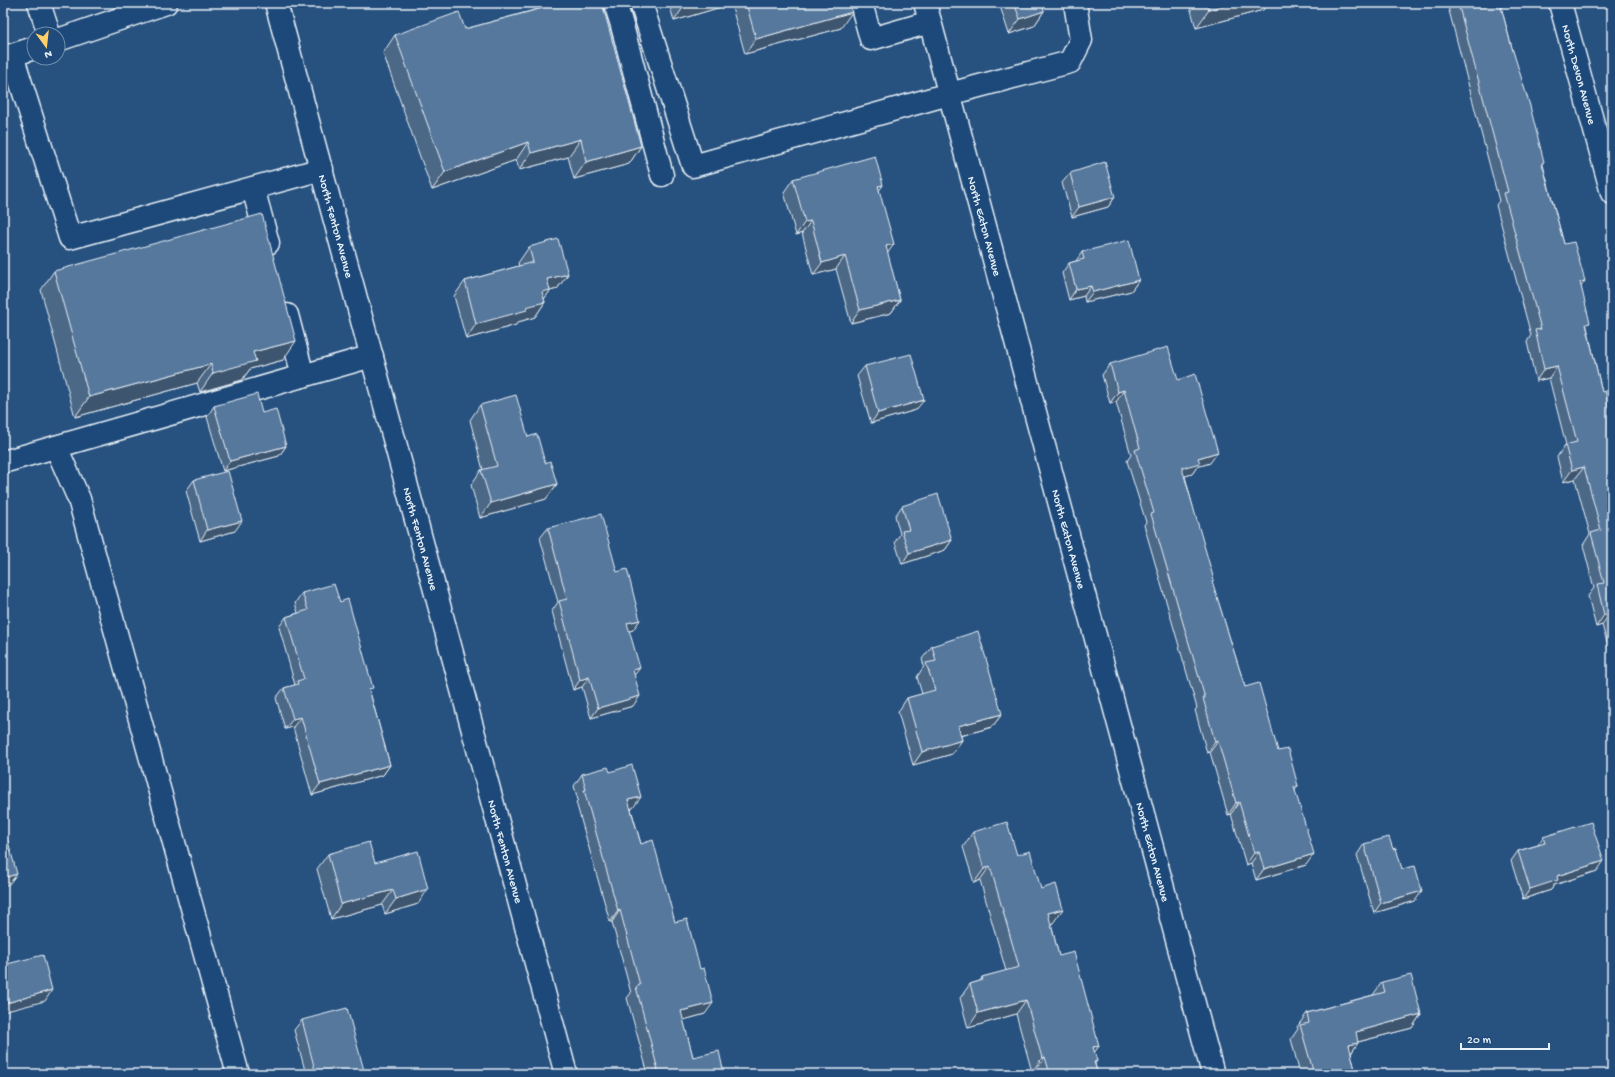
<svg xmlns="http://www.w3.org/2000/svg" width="1615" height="1077" viewBox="0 0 1615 1077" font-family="'Gochi Hand',sans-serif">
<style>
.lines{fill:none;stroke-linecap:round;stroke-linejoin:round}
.minor-casing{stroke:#e8f1f8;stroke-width:25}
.major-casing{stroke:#e8f1f8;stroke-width:25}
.minor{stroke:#1f4a7a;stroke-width:22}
.major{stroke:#1f4a7a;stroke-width:22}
.wall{fill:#4b6787;stroke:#e8f1f8}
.shaded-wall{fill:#3d546e;stroke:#e8f1f8}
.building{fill:#57789d;stroke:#e8f1f8}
.labels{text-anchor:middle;stroke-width:3.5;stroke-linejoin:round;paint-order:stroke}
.street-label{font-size:12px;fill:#e8f1f8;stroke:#1f4a7a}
</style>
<rect width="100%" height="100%" fill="#27517f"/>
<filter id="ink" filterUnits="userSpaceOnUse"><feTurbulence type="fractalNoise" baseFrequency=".025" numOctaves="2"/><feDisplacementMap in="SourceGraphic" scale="8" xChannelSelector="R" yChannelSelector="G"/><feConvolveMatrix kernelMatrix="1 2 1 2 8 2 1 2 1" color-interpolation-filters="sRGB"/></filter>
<g filter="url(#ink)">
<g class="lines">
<defs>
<g id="minor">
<path d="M39,3L49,34"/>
<path id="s1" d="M276,3L566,1074"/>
<path d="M615,3L621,22L662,175"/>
<path d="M641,3L693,166L949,94L1070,62L1081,40L1075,3"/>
<path d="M861,3L871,39L930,22"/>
<path id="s2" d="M925,3L1213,1074"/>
<path id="s3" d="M1560,3L1612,193"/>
<path d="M12,55L70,238L322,169"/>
<path d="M253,188L268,243"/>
<path d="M287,315L303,376"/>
<path d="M56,447L79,499L238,1074"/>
<path d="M3,462L372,356"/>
</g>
<path id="major" d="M58,40L166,3
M3,58L34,48"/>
</defs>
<use href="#minor" class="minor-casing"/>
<use href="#major" class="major-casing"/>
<use href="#minor" class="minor"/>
<use href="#major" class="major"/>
</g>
<path class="wall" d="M669,3H849L841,28L745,54L731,4L674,21Z
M999,3H1042L1044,11L1034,26L1009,34Z
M1189,3H1268L1263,10L1196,28Z
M1447,3H1500L1564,244L1581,286L1587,327L1602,392L1612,418V659L1602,625L1596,627L1588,596L1594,588L1583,545L1590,534L1575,479L1563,482L1557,457L1565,445H1566L1549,378L1536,381L1527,342L1531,335L1496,205L1499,201Z
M542,4L641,146L629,164L574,179L568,157L519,170L516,160L432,190L383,53L395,35L465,29L538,9Z
M1070,173L1115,197L1108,207L1072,217L1062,183Z
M793,179L883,185L879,190L887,253L900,300L891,313L851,323L836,269L813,275L802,233L796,235L784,192Z
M529,247L568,274L557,289L550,291L544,299L545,302L535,317L518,322L516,325L466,339L454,296L465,281L519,266L518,263Z
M1082,252L1139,280L1131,291L1085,302L1084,296L1069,300L1062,273L1069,263L1076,261Z
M54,271L283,360L250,369L242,380L200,392L197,383L75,417L41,290Z
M1110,364L1178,380L1210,463L1197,467L1192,474L1185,476L1212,582L1245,687L1278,751L1298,786L1295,790L1306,865L1256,880L1251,863L1246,865L1231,814L1228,815L1210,752L1207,753L1195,710L1197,708L1144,525L1146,522L1127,461L1131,455L1116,402L1110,403L1102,375Z
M865,366L916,410L871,423L857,376Z
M480,405L528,437L545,463L557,484L546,499L480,518L471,485L481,470H483L470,420Z
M214,406L262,413L286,446L279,456L223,471L207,417Z
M194,480L235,531L200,541L186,491Z
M902,506L952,540L945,550L902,564L895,542L900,534L895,516Z
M548,528L633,630L629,631L634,675L633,706L591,718L582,687L573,690L552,611L558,602L540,538Z
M302,593L340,602L370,692L390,765L383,775L312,795L293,727L285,729L276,698L284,688L295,685L279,627L286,617L298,613L295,603Z
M932,646L1002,714L992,727L961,736L962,740L952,754L913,765L898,712L907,698L922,694L917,677L924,666L922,659Z
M610,772L633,808L631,809L641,844L675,922L705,1014L683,1020L693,1057L724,1074H648L627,998L631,993L612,922H610L576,802L578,800L574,786L582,774Z
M973,832L1017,855L1041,889L1053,923L1051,924L1059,956L1099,1046L1094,1052L1097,1061L1095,1064L1098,1074H1036L1035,1071L1032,1072L1016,1014L968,1028L960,998L970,984L980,981L982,977L1006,971L980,880L974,883L963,847Z
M1543,837L1597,871L1554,885L1551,890L1523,899L1511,861L1518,851L1538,845Z
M1364,844L1393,849L1402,869L1415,901L1374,913L1357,855Z
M328,854L375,863L418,904L385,914L382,905L331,919L317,869Z
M1382,982L1421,1014L1412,1028L1358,1042L1351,1054L1356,1074H1300L1291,1039L1298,1029L1297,1027L1307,1013L1373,995Z
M302,1020L365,1074H306L294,1030Z"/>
<path class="shaded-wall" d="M694,3H732L731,4L674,21L684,6Z
M1233,3H1268L1263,10L1196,28L1209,10Z
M1044,11L1034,26L1009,34L1020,19Z
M852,12L841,28L745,54L756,39Z
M581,139L568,157L519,170L531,153Z
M528,142L516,160L432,190L445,172Z
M641,146L629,164L574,179L586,162Z
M883,185L874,198L878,186Z
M1115,197L1108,207L1072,217L1079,207Z
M811,221L802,233L796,235L805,222Z
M894,244L885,257L886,246Z
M845,256L836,269L813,275L822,263Z
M568,274L557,289L550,291L541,303L545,302L535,317L518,322L516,325L466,339L476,324L547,279Z
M1139,280L1131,291L1085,302L1093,292Z
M1585,281L1577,292L1580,282Z
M1091,286L1084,296L1069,300L1076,289Z
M7,293L3,299V294Z
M900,300L891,313L851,323L860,310Z
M296,341L283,360L250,369L242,380L200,392L213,373L253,352Z
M211,364L197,383L75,417L89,397Z
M1557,366L1549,378L1536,381L1544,369Z
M1124,390L1116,402L1110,403L1118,392Z
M924,400L916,410L871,423L878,413Z
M286,446L279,456L223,471L230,461Z
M1218,452L1210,463L1197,467L1192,474L1175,479L1182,468L1198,458Z
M1584,467L1575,479L1563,482L1572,470Z
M557,484L546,499L480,518L491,503Z
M242,521L235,531L200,541L207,530Z
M952,540L945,550L902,564L909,553Z
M1610,613L1602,625L1596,627L1604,615Z
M640,620L633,630L620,634L627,623Z
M640,668L632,678L633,670Z
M589,677L582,687L573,690L580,680Z
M640,696L633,706L591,718L598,708Z
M1002,714L992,727L949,739L958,726Z
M301,717L293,727L285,729L293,719Z
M962,740L952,754L913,765L922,752Z
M1218,741L1210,752L1207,753L1215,742Z
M390,765L383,775L312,795L320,784Z
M641,797L633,808L620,812L628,800Z
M1239,802L1231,814L1228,815L1236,803Z
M1259,852L1251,863L1246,865L1254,853Z
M1314,854L1306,865L1256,880L1264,869Z
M1604,861L1597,871L1554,885L1551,890L1523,899L1530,889L1557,876Z
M990,866L980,880L974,883L984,869Z
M17,874L9,884L3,886V878Z
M428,889L418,904L385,914L396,899Z
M393,890L382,905L331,919L341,904Z
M1422,891L1415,901L1374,913L1381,903Z
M1063,909L1053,923L1038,927L1048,913Z
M620,910L612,922H610L618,911Z
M52,990L45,1001L3,1012V1004Z
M1026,1000L1016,1014L968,1028L978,1013Z
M713,1003L705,1014L673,1023L681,1011Z
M1421,1014L1412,1028L1346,1045L1356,1032Z
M1358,1043L1349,1056V1045Z
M1099,1046L1089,1060L1093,1047Z
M1045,1057L1035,1071L1032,1072L1042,1058Z"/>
<path class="building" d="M545,3H602L641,146L586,162L581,139L531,153L528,142L445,172L395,35L459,12L465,29L543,8L542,4Z
M684,3H694L684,6Z
M746,3H849L852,12L756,39Z
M1014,3H1042L1044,11L1020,19Z
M1207,3H1233L1209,10Z
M1458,3H1500L1510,41L1530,106L1544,162L1542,163L1564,244L1574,242L1585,281L1580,282L1590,323L1586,324L1602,392L1605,391L1612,418V618L1610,613L1604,615L1597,584L1604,583L1591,533L1601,530L1584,467L1572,470L1565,445L1577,442L1557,366L1544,369L1535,330L1541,329L1504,193L1508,192Z
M875,156L883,185L878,186L894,244L886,246L900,300L860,310L845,256L822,263L811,221L805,222L793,179Z
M1105,162L1115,197L1079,207L1070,173Z
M262,214L296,341L253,352L256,361L213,373L211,364L89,397L54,271Z
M558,239L568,274L547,279L550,290L542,292L545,302L526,307L527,310L476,324L465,281L533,262L529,247Z
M1129,240L1139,280L1093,292L1091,286L1076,289L1069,263L1084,259L1082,252Z
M3,278L7,293L3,294Z
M1168,347L1178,380L1195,374L1218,452L1198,458L1200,463L1182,468L1214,580L1212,581L1245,687L1259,683L1278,751L1288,749L1298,786L1294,787L1314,854L1264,869L1259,852L1254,853L1239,802L1236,803L1218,741L1215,742L1203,698H1205L1151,514L1154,513L1135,450L1140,448L1124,390L1118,392L1110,364Z
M911,354L924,400L878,413L865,366Z
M257,394L262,413L276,409L286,446L230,461L214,406Z
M516,395L528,437L537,434L545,463L550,461L557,484L491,503L481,470L497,466L480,405Z
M228,471L242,521L207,530L194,480Z
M938,494L952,540L909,553L902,531L909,530L902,506Z
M601,514L617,572L627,569L640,620L627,623L640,668L633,670L640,696L598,708L589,677L580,680L571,646L559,601L567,599L548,528Z
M334,584L340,602L348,599L373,688L369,689L390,765L320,784L301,717L293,719L284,688L298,684L297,681L304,679L286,617L308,610L302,593Z
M978,631L1002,714L958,726L962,740L922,752L907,698L935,690L926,663L936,661L932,646Z
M632,765L641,797L628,800L641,844L653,840L675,922L687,919L700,969L704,968L713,1003L681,1011L693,1057L719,1051L724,1074H651V1072L658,1070L636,987L640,985L620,910L618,911L584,790H586L582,774L608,767L610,772Z
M1007,822L1017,855L1030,851L1041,889L1056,884L1063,909L1048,913L1059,956L1074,952L1099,1046L1093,1047L1097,1061L1094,1062L1098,1074H1050L1045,1057L1042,1058L1026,1000L978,1013L970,984L983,980L982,977L1019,967L990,866L984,869L973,832Z
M1591,822L1604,861L1557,876L1558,880L1530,889L1518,851L1545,843L1543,837Z
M3,827H4L17,874L3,878Z
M1389,837L1393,849L1396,848L1402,869L1415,866L1422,891L1381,903L1364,844Z
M369,842L375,863L418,851L428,889L396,899L393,890L341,904L328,854Z
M43,955L52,990L3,1004V965Z
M1411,975L1421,1014L1356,1032L1358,1043L1349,1045L1356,1074H1314L1300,1025L1309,1023L1307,1013L1385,992L1382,982Z
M347,1008L365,1074H316L302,1020Z"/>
</g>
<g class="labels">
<g class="street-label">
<text dy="4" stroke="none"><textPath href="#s3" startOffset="74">North Devon Avenue</textPath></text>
<text dy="4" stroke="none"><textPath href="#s1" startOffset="231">North Fenton Avenue</textPath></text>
<text dy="4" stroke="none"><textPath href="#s2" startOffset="231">North Eaton Avenue</textPath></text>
<text dy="4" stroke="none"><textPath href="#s1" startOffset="555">North Fenton Avenue</textPath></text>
<text dy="4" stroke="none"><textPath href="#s2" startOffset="555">North Eaton Avenue</textPath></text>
<text dy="4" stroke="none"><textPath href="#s1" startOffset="879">North Fenton Avenue</textPath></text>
<text dy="4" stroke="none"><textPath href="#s2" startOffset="879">North Eaton Avenue</textPath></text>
</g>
</g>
<rect width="1615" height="1077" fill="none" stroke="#1f4a7a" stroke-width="16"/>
<rect x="8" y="8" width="1599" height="1061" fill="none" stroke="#e8f1f8" stroke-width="1.5" filter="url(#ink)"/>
<g transform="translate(46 46) rotate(165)"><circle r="19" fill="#1f4a7a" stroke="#6f8dac"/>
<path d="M0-3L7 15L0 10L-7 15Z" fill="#ffd166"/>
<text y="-6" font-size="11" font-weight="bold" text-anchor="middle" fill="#e8f1f8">N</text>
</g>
<path d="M1461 1043v6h88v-6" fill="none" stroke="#e8f1f8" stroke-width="2"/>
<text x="1467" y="1043" font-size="12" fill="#e8f1f8" stroke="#1f4a7a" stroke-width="3" paint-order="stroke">20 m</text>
</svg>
